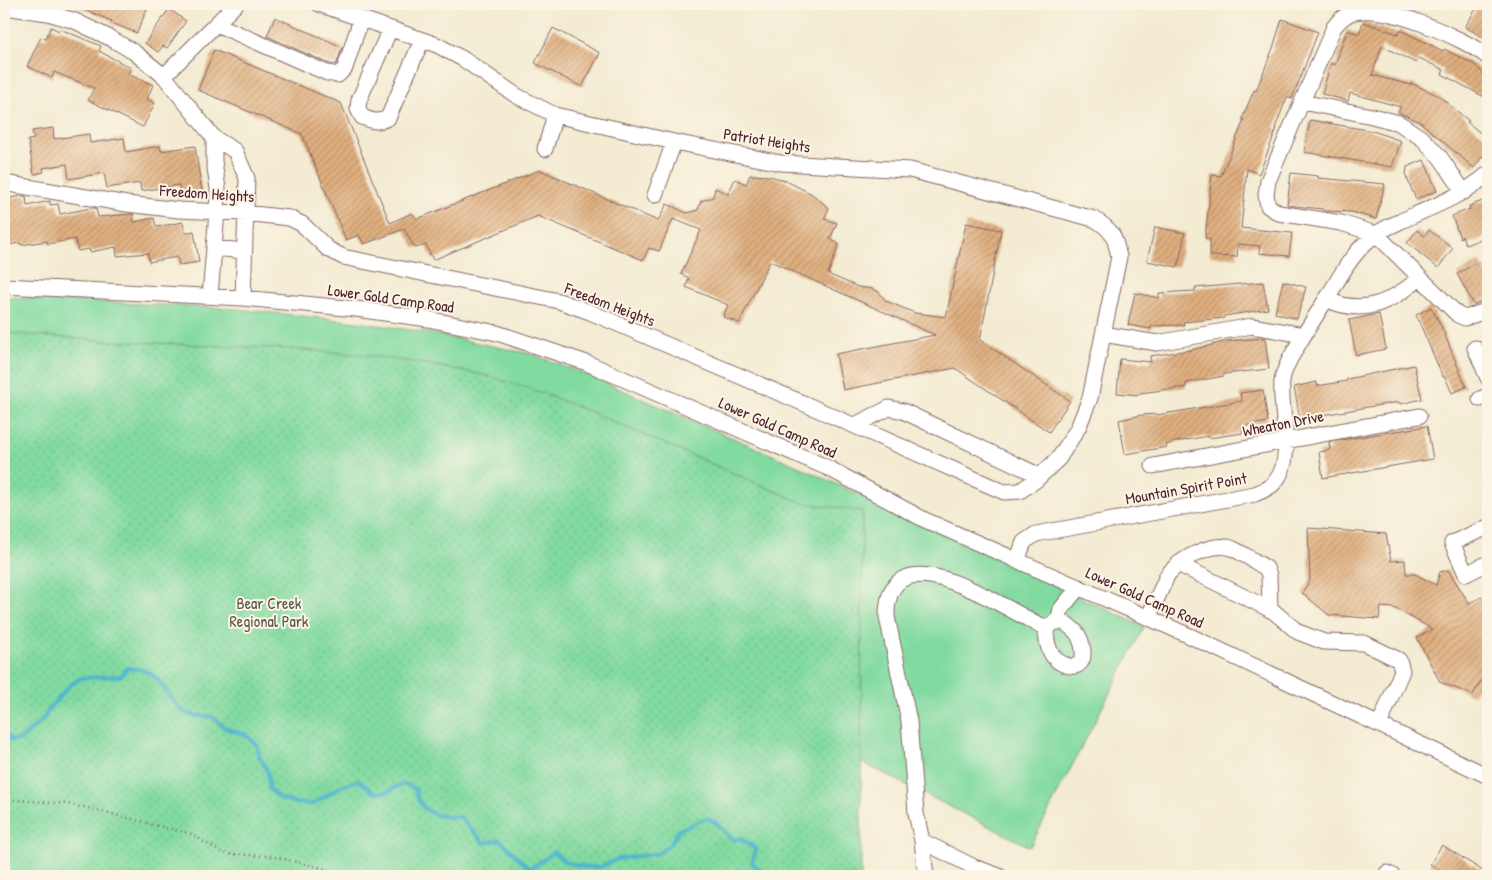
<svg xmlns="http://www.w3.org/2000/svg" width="1492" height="880" viewBox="0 0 1492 880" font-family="'Patrick Hand',sans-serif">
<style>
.green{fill:#81daa0;stroke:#667c66}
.park{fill:url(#park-dots);stroke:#667c66}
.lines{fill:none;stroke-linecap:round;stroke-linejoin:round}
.stream{stroke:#4fb5ce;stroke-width:4}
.building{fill:url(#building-hatch)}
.minor-casing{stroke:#856665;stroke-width:17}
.path{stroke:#856665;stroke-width:2.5;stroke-dasharray:1 4;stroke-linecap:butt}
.minor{stroke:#fff;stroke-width:15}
.labels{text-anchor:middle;stroke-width:4;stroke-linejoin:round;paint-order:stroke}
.street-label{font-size:16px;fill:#4a1f2b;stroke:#fcf5e5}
.park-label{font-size:16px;fill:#5a574e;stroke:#fcf5e5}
</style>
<defs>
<pattern id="park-dots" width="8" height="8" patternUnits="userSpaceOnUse" patternTransform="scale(1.25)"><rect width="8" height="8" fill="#81daa0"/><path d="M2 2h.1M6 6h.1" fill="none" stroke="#71bb8a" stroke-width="1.8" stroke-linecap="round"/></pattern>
<pattern id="building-hatch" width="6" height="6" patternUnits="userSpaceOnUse" patternTransform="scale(1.25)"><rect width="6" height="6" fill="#e0b080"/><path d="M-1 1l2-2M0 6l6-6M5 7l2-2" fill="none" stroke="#b88f69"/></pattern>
</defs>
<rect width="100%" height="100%" fill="#fcf5e5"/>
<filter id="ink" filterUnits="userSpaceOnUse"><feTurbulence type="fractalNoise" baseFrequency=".02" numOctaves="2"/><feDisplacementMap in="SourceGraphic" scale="10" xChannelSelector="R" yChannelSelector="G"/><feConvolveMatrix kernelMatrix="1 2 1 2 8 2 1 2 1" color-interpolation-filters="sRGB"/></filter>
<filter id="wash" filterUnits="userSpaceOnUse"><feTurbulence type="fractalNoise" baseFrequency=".0096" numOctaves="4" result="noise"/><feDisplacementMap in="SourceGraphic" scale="20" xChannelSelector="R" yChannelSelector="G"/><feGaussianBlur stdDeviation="1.12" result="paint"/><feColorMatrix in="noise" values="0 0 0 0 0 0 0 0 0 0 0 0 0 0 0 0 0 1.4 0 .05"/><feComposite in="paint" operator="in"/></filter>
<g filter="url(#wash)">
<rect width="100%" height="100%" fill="#f3ebd2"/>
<path class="green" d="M4,297L238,309L357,322L424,332L531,354L587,375L791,463L1144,627L1030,847L861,762L862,512L4,586Z"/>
<path class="park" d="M4,333L110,341L292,349L367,355L426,364L484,375L531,389L574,405L803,503L862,511L861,876H4Z"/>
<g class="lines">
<path class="stream" d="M4,731L10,740H20L43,719L52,705L69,686L81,678L121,676L127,668C132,669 138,669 143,670C162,676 168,699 183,711C192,718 203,715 213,717L225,728L246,735L258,746L259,755L268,773L269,789L279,798L295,803L312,804L342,786L358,780L375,793L388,792L395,787L406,784L415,789C420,814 437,818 460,817L484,843L500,840L530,869L554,852L565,862L586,867H600L618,859L659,853L671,843L679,830L706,818L715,822L733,840L740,838L756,849L752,863L767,876"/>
</g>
<g id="blocks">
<path class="building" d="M71,4H149L137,33L111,23L112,21Z
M1479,4H1488V40L1465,27Z
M169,9L186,21L167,48L163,46L158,52L145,43Z
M275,17L342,47L337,63L335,65L330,64L267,36Z
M1282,19L1318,32L1292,99L1287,97L1275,128H1277L1259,174L1247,169L1241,228L1292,233L1289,256L1259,253L1260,246L1238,244L1237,257L1210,256V239L1205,238L1212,175L1221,176L1244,120L1242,119L1254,90L1256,91L1273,48Z
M1363,22L1398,34L1400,30L1443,51L1444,49L1475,65L1488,78V99L1442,74L1444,70L1419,58L1416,63L1382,46L1372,75L1411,85V83L1439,96L1469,121L1467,122L1488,139V149L1474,168L1420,122L1398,112L1401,107L1350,93L1348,101L1322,94L1331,63L1335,65L1347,30L1359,34Z
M51,27L59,31L60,29L101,46L99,51L131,68L128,74L153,85L147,99L155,103L143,127L88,100L94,88L54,72L52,78L27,66L41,37L45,39Z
M553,28L600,53L582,87L535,63Z
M214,50L341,103L390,223L412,213L417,219L540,170L658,221L667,204L687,213L698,210L701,201L713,197L715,188L728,194L735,179L746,184L750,175L770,176L786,181L812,194L829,208L824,219L837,223L830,239L839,244L828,274L858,287L873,289L879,292L886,301L915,313L946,317L966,223L1001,230L980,340L1070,401L1049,432L955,368L843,390L836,354L935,335L770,261L739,323L723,317L728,305L686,287L689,278L681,274L701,230L673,219L659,251L649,248L643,260L538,216L433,260L426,245L415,248L404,229L364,244L359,235L346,240L302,134L198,90Z
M1310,120L1373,131L1401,141L1392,167L1304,152Z
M53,128L54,139L89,134L90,143L124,138L126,152L160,146L161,151L195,146L202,192L180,196L179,185L141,191L140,183L107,188L104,173L69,179L67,164L43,168L44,172L34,174L28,140L34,139L32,131Z
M1424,160L1437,191L1416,199L1406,176L1407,167Z
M1291,173L1318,176V178L1385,184L1376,219L1352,212L1324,211L1322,209L1287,205Z
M22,196H26L27,206L50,201V205L58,204L60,214L92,208H96L98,217L133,214L134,222L154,218L156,227L183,222L185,233L194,231L199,262L179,265L177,257L149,262L148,253L117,256L116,247L90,252L89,249L78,251L75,239L48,244L47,241L21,245L20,243L8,245L4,220V199Z
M1488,199V236L1466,245L1462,236L1460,238L1452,216L1470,209L1469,206Z
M1155,227L1185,233L1178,267L1147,261Z
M1417,230L1424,236L1429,230L1453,248L1438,268L1407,243Z
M1480,261L1488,276V298L1474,305L1457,274Z
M1283,281L1306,287L1297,319L1275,313Z
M1263,282L1268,309L1224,316V318L1183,322L1184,325L1151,326V329L1128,325L1135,293L1159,298V293L1195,291V288Z
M1431,307L1442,328L1466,387L1452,393L1445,377H1443L1416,315Z
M1379,314L1386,349L1356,355L1349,320Z
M1265,338L1269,369L1224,374V376L1186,383V387L1140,393L1139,395L1117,393L1120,359L1151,362L1150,356L1191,350L1228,341Z
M1414,365L1422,399L1400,404L1399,402L1368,407L1300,419L1294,387L1317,382V386L1347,381V379Z
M1263,390L1268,422L1242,426L1243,433L1209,438L1208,436L1175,442L1166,445L1167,447L1125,454L1119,420L1142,415L1157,414V415L1242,401L1240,393Z
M1427,426L1433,459L1323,478L1319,452L1330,450L1329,442Z
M1308,528L1386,534L1391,561L1405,560L1406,574H1415L1436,585L1440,572L1448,570L1469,603L1488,594V679L1480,682L1473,695L1440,682L1417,638L1432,629L1394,608L1381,607L1379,619L1329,615L1302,593L1310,580Z
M1442,845L1488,874V876H1448L1430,864Z"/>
</g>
</g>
<g filter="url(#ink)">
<use href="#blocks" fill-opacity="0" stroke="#856665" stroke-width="1"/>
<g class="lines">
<defs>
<path id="minor" d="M4,7L48,13L75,21L110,38L134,52L164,76L214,138L235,151L247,178L243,298
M216,24L327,73L338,75L345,68L361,19
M390,29L359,100L358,109L362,117C372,121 377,123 388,118L422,40
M1488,57C1462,37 1383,2 1351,13C1343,16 1339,21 1334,27L1268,181L1266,195L1268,206L1279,213L1341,223L1376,234L1458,315L1465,318L1488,310
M164,76L236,4
M1302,102L1372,116L1399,123L1423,139L1440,157L1464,192
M545,149L555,115
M4,183L127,204L179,210L245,213L289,218L302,224L328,249L343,257L559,301L590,312L812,407L1004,492L1020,491L1036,480L1059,458L1078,428L1090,398L1119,257C1115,237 1113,230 1094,219L910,170L781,163L674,142L555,115L517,96L463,59L437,45L319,4
M655,195L674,142
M214,248L244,251
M4,286L243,298L356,309L428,319L497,333L587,363L828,468L925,520L1190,636L1488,776
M210,296L217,212L218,189L214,161V138
M1326,299C1364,317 1391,302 1420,278
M1103,334L1157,343L1252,326L1304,335
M1475,348L1488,378
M1480,399L1488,396
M855,425L889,408L903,411L1040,476
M1153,466L1419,416
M1488,527L1452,543L1466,574L1488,563
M1017,561L1024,542L1036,534L1255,494C1262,491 1270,488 1275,482C1296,458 1279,411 1282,381C1283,372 1287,365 1291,357C1303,336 1316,315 1329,295C1342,273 1354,250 1375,235C1385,227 1400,222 1412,216C1440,204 1466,193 1488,174
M1178,564C1191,555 1211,544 1228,547C1237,549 1257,563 1266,568L1269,575L1270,610
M1148,618L1168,574L1178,564L1273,611L1298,632L1324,642L1364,643L1399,660L1402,671L1379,725
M1058,622L1061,609L1079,587
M922,841L974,867L999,876
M1387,873L1393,876
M926,876L922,841L916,813L909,721L887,617C886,524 1010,613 1046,628L1055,622H1064C1068,625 1072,628 1076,632C1082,640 1089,662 1075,666C1071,667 1066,665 1063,664C1049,658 1046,642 1046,628"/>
</defs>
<use href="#minor" class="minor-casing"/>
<path class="path" d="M4,799L67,804L88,808L191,834L219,851L229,854L271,856L334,871L349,876"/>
<use href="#minor" class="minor"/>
</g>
</g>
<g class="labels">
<g class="street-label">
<text transform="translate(767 140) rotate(9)" y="6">Patriot Heights</text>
<text transform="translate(207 193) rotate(4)" y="6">Freedom Heights</text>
<text transform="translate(391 298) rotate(8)" y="6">Lower Gold Camp Road</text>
<text transform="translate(610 304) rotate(21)" y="6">Freedom Heights</text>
<text transform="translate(1283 423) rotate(-11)" y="6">Wheaton Drive</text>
<text transform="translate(778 427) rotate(24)" y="6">Lower Gold Camp Road</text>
<text transform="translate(1186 488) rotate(-10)" y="6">Mountain Spirit Point</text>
<text transform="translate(1145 597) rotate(24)" y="6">Lower Gold Camp Road</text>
</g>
<g class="park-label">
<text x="269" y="609">Bear Creek<tspan x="269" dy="18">Regional Park</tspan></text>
</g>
</g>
<rect width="1492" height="880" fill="none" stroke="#fcf5e5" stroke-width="20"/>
</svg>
